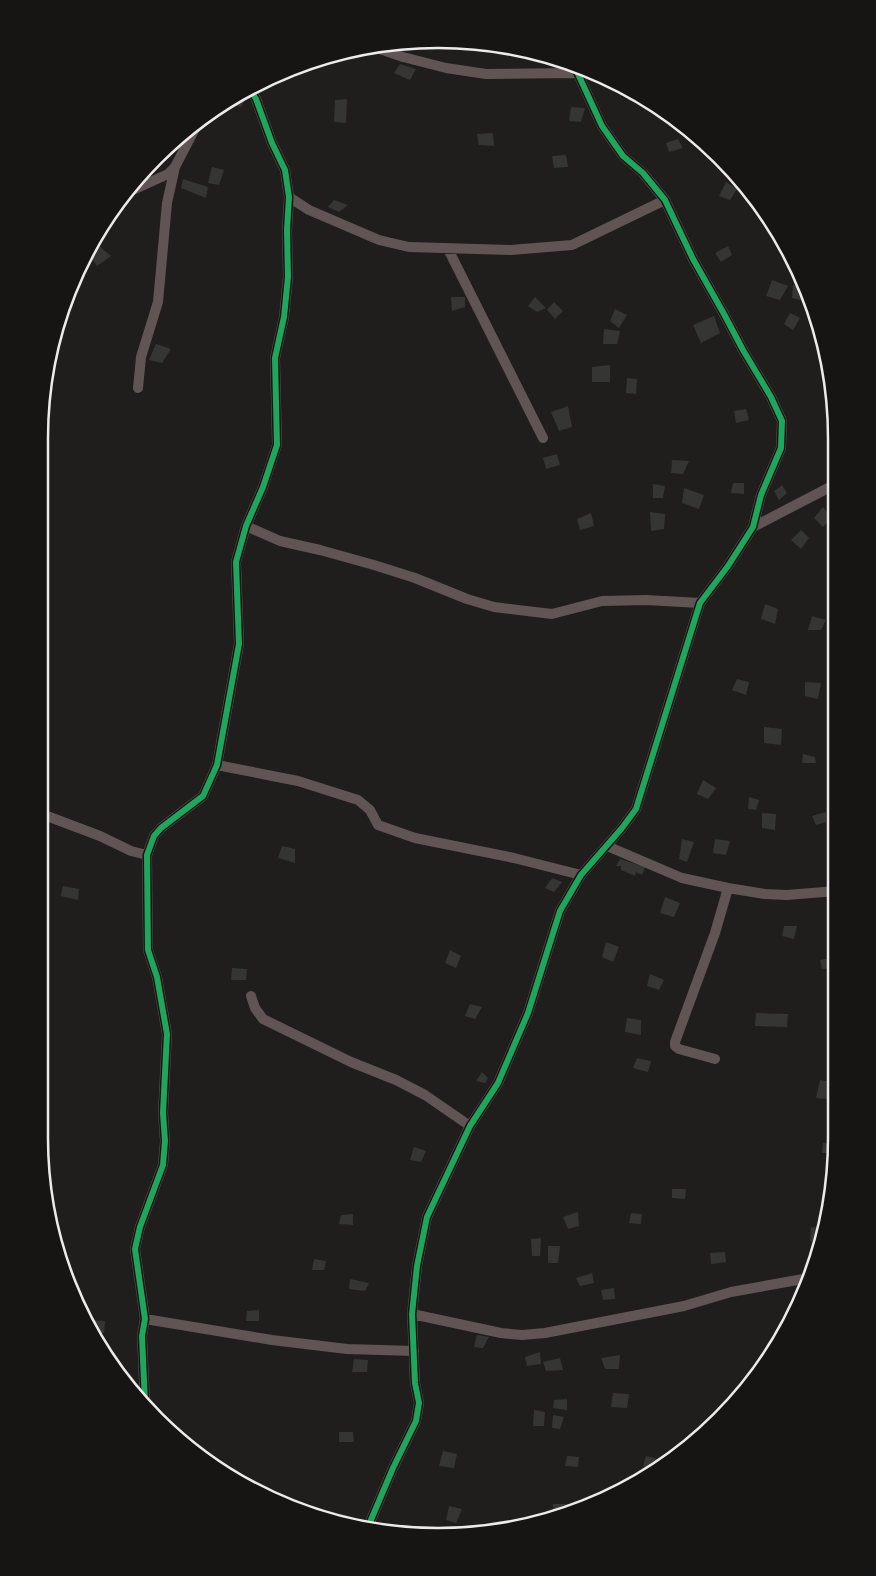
<svg xmlns="http://www.w3.org/2000/svg" width="876" height="1576" viewBox="0 0 876 1576" font-family="Georgia,serif">
<style>
.building{fill:#353534}
.lines{fill:none;stroke-linecap:round;stroke-linejoin:round}
.minor{stroke:#605454;stroke-width:10}
.cycleway-casing{stroke:#171513;stroke-width:9}
.cycleway{stroke:#20a55d;stroke-width:6}
.rim{fill:none;stroke:#edebea;stroke-width:2.5}
</style>
<rect width="100%" height="100%" fill="#1f1e1d"/>
<path class="building" d="M400,64L416,69L410,80L394,73Z
M630,91L637,92L641,95L638,103L628,100Z
M237,95L246,98L241,107L229,103V100Z
M347,99L346,123L334,122L335,100Z
M571,107L585,108L581,122L569,121Z
M493,133L494,146L479,145L477,134Z
M678,139L683,148L669,152L666,143Z
M566,155L568,167L554,168L552,156Z
M212,167L224,170L219,185L208,183Z
M183,179L208,187L206,198L181,188Z
M726,182L737,189L730,200L719,196Z
M334,200L348,205L339,212L328,207Z
M99,246L111,256L97,266L89,255Z
M728,246L732,255L721,262L715,253Z
M772,280L788,286L780,300L766,296Z
M793,285L805,286V301L792,298Z
M451,297H465V307L452,311Z
M535,297L546,308L537,312L528,306Z
M554,302L563,311L555,319L547,310Z
M615,309L627,315L619,328L610,321Z
M790,313L800,318L793,330L784,324Z
M714,316L720,333L701,343L693,325Z
M604,329L620,331L617,344H603Z
M156,344L171,349L162,363L149,360Z
M610,365V382H592V367Z
M627,378L637,379L636,394L626,393Z
M568,406L572,427L559,431L551,412Z
M746,409L749,420L736,423L734,411Z
M557,454L560,465L546,469L543,458Z
M672,460L689,461L683,474L671,473Z
M733,483H744V494L731,493Z
M653,484L665,486L663,498H653Z
M782,485L787,493L779,500L774,491Z
M684,488L704,495L699,509L682,503Z
M823,507L832,517L823,527L814,518Z
M650,512L665,514L664,529L651,531Z
M591,513L594,526L580,530L577,519Z
M801,530L809,538L801,549L791,540Z
M765,604L778,609L775,624L761,619Z
M812,616L826,620L821,630H808Z
M737,679L749,682L746,695L732,690Z
M805,682L821,683L818,699L805,696Z
M764,727L782,729L781,745L764,743Z
M803,754L815,757L816,763H802Z
M703,780L716,788L708,799L697,794Z
M749,797L759,800L756,810L748,809Z
M826,812V822L816,825L812,816Z
M762,813L776,814L775,830L762,828Z
M682,839L694,842L687,862L679,859Z
M715,839L730,841L726,855L713,853Z
M282,846L295,849V863L278,858Z
M620,859L645,867L642,875L636,872L635,876L621,870V866H616Z
M552,878L562,882L554,892L545,888Z
M63,886L79,889L78,900L61,896Z
M665,897L680,903L674,917L660,913Z
M784,926H797L794,939L782,936Z
M606,942L619,947L613,962L602,957Z
M450,950L461,956L456,968L445,963Z
M836,957V968L822,969L820,960Z
M232,968L247,969L246,980H231Z
M650,974L664,980L659,990L647,986Z
M470,1004L482,1007L475,1019L465,1016Z
M756,1013L788,1014L787,1027L755,1026Z
M627,1018L641,1020V1035L625,1032Z
M637,1058L651,1061L648,1072L633,1068Z
M482,1072L488,1078L485,1083L476,1081Z
M820,1080L833,1082L827,1099L816,1098Z
M823,1143L835,1144L832,1153H822Z
M414,1147L426,1151L421,1162L410,1160Z
M672,1189H686L685,1199L672,1198Z
M578,1212L579,1226L568,1229L563,1217Z
M631,1213L642,1214L641,1224L629,1223Z
M353,1214V1225L339,1224L341,1215Z
M811,1227L826,1229L824,1241H810Z
M541,1238L540,1256H532L531,1239Z
M548,1246H560L558,1263H548Z
M725,1252L726,1262L711,1264L710,1253Z
M314,1259L326,1261L324,1270H312Z
M592,1273L594,1283L580,1286L576,1278Z
M350,1279L369,1283L365,1291L349,1289Z
M614,1288L615,1299L603,1300L601,1290Z
M259,1310V1321H246L247,1311Z
M89,1320L105,1321L104,1333H96Z
M477,1335L489,1337L483,1348L474,1347Z
M540,1352L541,1364L527,1366L525,1357Z
M620,1355L619,1369H605L601,1358Z
M560,1358L563,1370L546,1371L543,1362Z
M354,1359L368,1360L367,1372H352Z
M613,1393L629,1394L627,1408L611,1407Z
M567,1399V1410L553,1408L554,1400Z
M534,1410L545,1412L544,1426H533Z
M553,1415L564,1417L560,1429L552,1428Z
M339,1432H353L354,1442H339Z
M443,1451L457,1454L454,1468L439,1466Z
M567,1456L579,1457L578,1467L565,1466Z
M646,1456L658,1459L656,1466L651,1469L643,1466Z
M553,1504H568L566,1513L553,1516Z
M449,1506L462,1509L456,1523L446,1520Z"/>
<g class="lines">
<path class="minor" d="M374,46L380,49L403,57L446,68L486,74L577,73
M124,194L168,174L175,167L201,117
M289,197L309,210L379,240L409,247L511,250L572,245L665,200
M448,249L543,438
M138,388L141,357L158,302L167,203L175,167
M246,526L280,541L320,550L374,565L415,578L467,599L494,607L552,614L602,601L646,600L700,603
M753,527L834,485
M217,765L298,781L358,800L370,810L378,825L415,838L514,858L581,875
M39,813L100,836L131,851L147,855
M607,846L682,878L728,888L765,894L787,895L836,891
M251,996L255,1008L263,1019L351,1062L396,1080L425,1095L470,1126
M715,1059L679,1049L675,1046V1042L715,933L728,888
M412,1314L501,1333L522,1335L545,1333L684,1306L731,1292L809,1278
M145,1319L272,1340L347,1349L414,1351
M145,1403L142,1336L145,1319L135,1249L140,1227L163,1165L165,1141L163,1113L167,1034L157,977L148,950L147,855L154,836L161,828L203,796L217,765L239,644L236,562L246,526L263,487L277,445L275,358L284,317L288,277L287,230L289,197L285,170L272,143L256,99L249,88
M368,1527L393,1468L416,1421L419,1403L415,1383L412,1314L417,1266L427,1217L470,1126L498,1083L528,1013L560,911L581,875L622,828L636,809L700,603L728,566L753,527L761,495L781,448L782,421L771,397L743,350L724,314L693,259L665,200L643,173L623,156L602,126L573,63"/>
<defs>
<path id="cycleway" d="M145,1403L142,1336L145,1319L135,1249L140,1227L163,1165L165,1141L163,1113L167,1034L157,977L148,950L147,855L154,836L161,828L203,796L217,765L239,644L236,562L246,526L263,487L277,445L275,358L284,317L288,277L287,230L289,197L285,170L272,143L256,99L249,88
M368,1527L393,1468L416,1421L419,1403L415,1383L412,1314L417,1266L427,1217L470,1126L498,1083L528,1013L560,911L581,875L622,828L636,809L700,603L728,566L753,527L761,495L781,448L782,421L771,397L743,350L724,314L693,259L665,200L643,173L623,156L602,126L573,63"/>
</defs>
<use href="#cycleway" class="cycleway-casing"/>
<use href="#cycleway" class="cycleway"/>
</g>
<path d="M0 0H876V1576H0ZM438 48H438A390 390 0 0 1 828 438V1138A390 390 0 0 1 438 1528H438A390 390 0 0 1 48 1138V438A390 390 0 0 1 438 48Z" fill="#171513" fill-rule="evenodd"/>
<path class="rim" d="M438 48H438A390 390 0 0 1 828 438V1138A390 390 0 0 1 438 1528H438A390 390 0 0 1 48 1138V438A390 390 0 0 1 438 48Z"/>
</svg>
